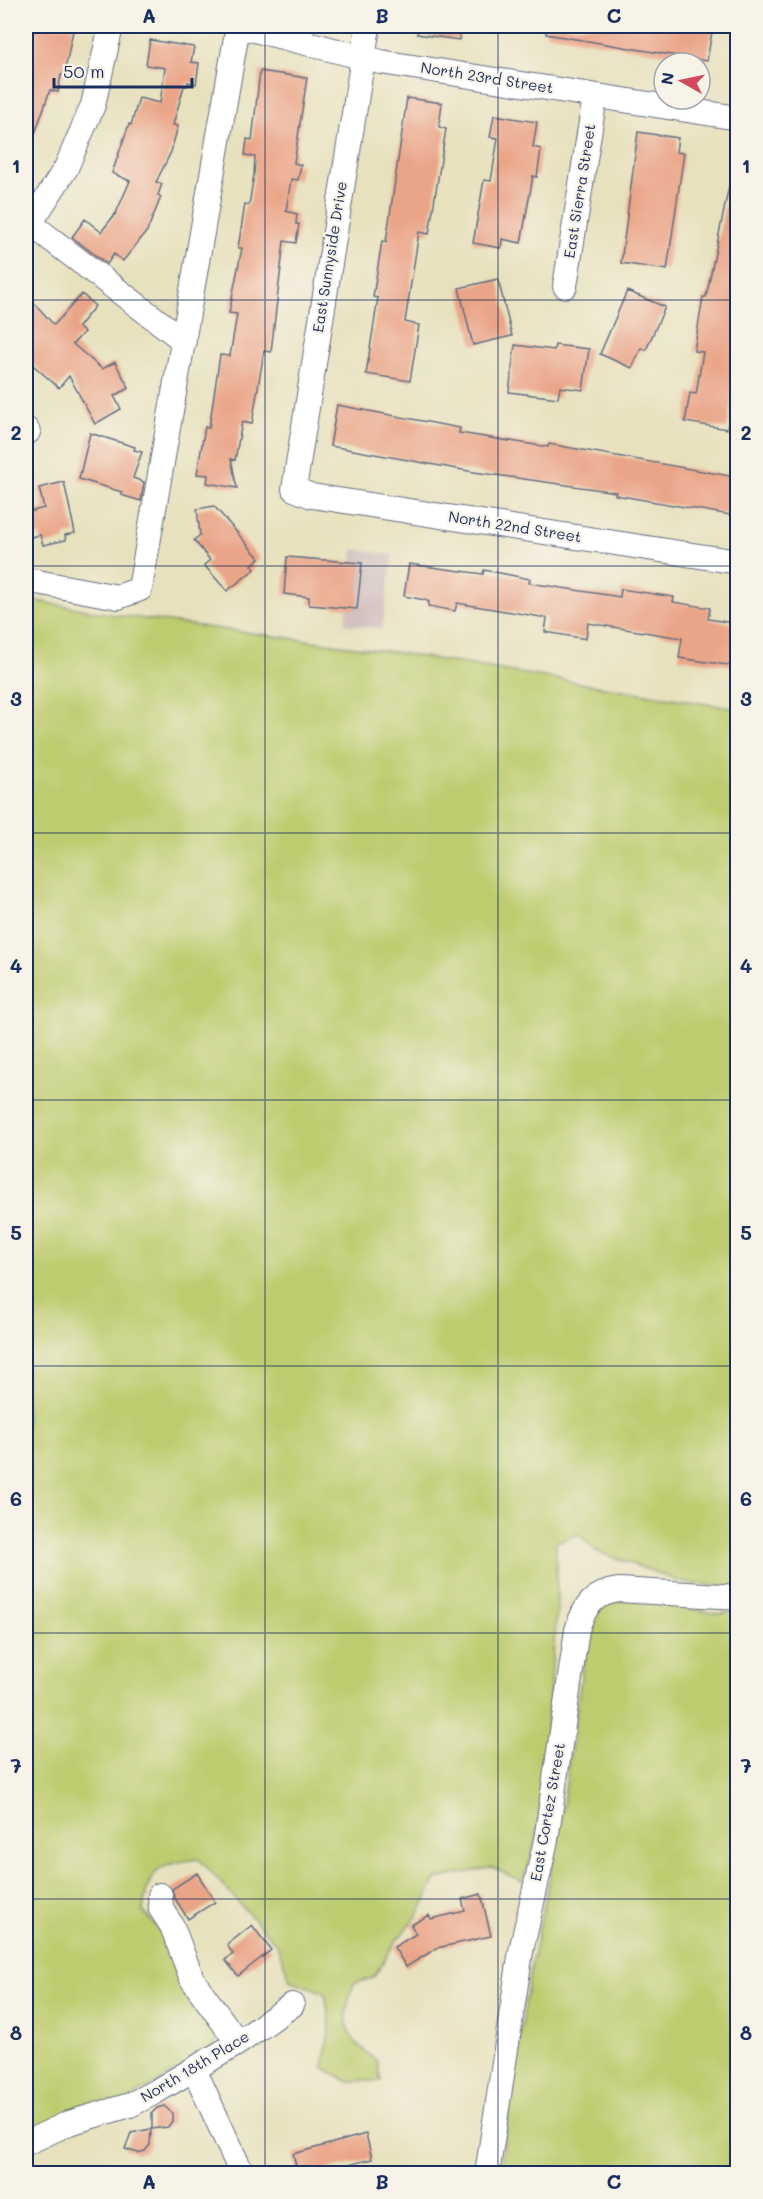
<svg xmlns="http://www.w3.org/2000/svg" width="763" height="2199" viewBox="0 0 763 2199" font-family="Mali,sans-serif">
<style>
.industrial{fill:#d1bfbe}
.green{fill:#bdcc6e;stroke:#6c7e66;stroke-width:1.5}
.building{fill:#eaa487}
.lines{fill:none;stroke-linecap:round;stroke-linejoin:round}
.minor-casing{stroke:#636d80;stroke-width:26}
.minor{stroke:#fff;stroke-width:24}
.grid{fill:none;stroke:#1b2f5e;stroke-width:1.5;stroke-opacity:0.55}
.labels{text-anchor:middle;stroke-width:4.5;stroke-linejoin:round;paint-order:stroke}
.street-label{font-size:15px;fill:#1b2f5e;stroke:#f7f3e8}
.neatline{fill:none;stroke:#1b2f5e;stroke-width:2}
.grid-label{font-size:20px;text-anchor:middle;font-weight:bold;fill:#1b2f5e}
</style>
<rect width="100%" height="100%" fill="#f7f3e8"/>
<filter id="ink" filterUnits="userSpaceOnUse"><feTurbulence type="fractalNoise" baseFrequency=".0167" numOctaves="2"/><feDisplacementMap in="SourceGraphic" scale="12" xChannelSelector="R" yChannelSelector="G"/><feConvolveMatrix kernelMatrix="1 2 1 2 8 2 1 2 1" color-interpolation-filters="sRGB"/></filter>
<filter id="wash" filterUnits="userSpaceOnUse"><feTurbulence type="fractalNoise" baseFrequency=".008" numOctaves="4" result="noise"/><feDisplacementMap in="SourceGraphic" scale="24" xChannelSelector="R" yChannelSelector="G"/><feGaussianBlur stdDeviation="1.35" result="paint"/><feColorMatrix in="noise" values="0 0 0 0 0 0 0 0 0 0 0 0 0 0 0 0 0 1.4 0 .05"/><feComposite in="paint" operator="in"/></filter>
<g filter="url(#wash)">
<rect width="100%" height="100%" fill="#e8e1be"/>
<path class="industrial" d="M353,549L393,555L382,629L345,624Z"/>
<path class="green" d="M26,599L109,614L393,652L737,709V1587L684,1583L596,1551L579,1534L556,1542L557,1610L537,1838L523,1882L492,1867L436,1879L418,1915L396,1941L373,1978L354,1983C340,2024 344,2036 377,2061L381,2081H347L323,2067L330,2026L325,1993L290,1980L277,1945L199,1859C158,1864 148,1869 143,1911L173,1946L221,2031L211,2051L127,2101L26,2135Z
M632,1598L719,1614L737,1611V2173L499,2174L530,1972L559,1833L588,1629L599,1605Z"/>
<g id="blocks">
<path class="building" d="M30,26H74L64,75H61L58,92L50,90L28,154H26V50Z
M418,26H461L459,40L417,34Z
M546,26H713L707,61L546,34Z
M150,40L194,47L191,62L199,63L196,84L188,82L187,86H184L173,125L178,126L171,152L156,182L162,184L158,195L161,197L147,231L123,261L114,254L107,264L72,237L85,219L101,232L116,213L130,181L112,173L129,124L131,125L139,98L160,103L165,68L146,65Z
M260,71L307,78L294,163L301,165L298,180L291,179L286,211L297,214L296,224H299L296,243L284,241L271,352L264,351L252,424L242,422L235,460L231,459L237,488L207,483L208,475L197,474L205,427L209,428L220,355L230,356L237,314L229,313L242,248H238L245,204L249,205L254,174L255,157L245,155L247,139L252,140Z
M407,98L442,103L439,127L446,129L429,234L419,232L405,322L419,325L410,381L366,374L378,298L373,297L382,241L386,242Z
M494,115L537,122L533,147L541,149L537,177L533,176L521,243L502,239L501,248L473,243L484,180L491,181L498,138L490,137Z
M638,132L678,138L676,152L684,153L667,270L621,263Z
M730,181L738,182V363L727,429L685,422L690,393L696,394L703,352L694,351L703,297H706Z
M498,279L512,336L473,345L459,288Z
M627,291L665,307L646,350L641,348L632,368L600,354Z
M26,294L54,325L82,294L95,306L78,327L84,332L73,344L102,369L115,362L129,388L114,396L121,409L95,424L69,376L59,388L26,359Z
M515,345L554,350L555,345L589,349L583,390L560,387L558,398L509,392Z
M337,405L460,428L459,433L548,447L549,444L736,477L730,515L615,495L616,492L474,472L330,446Z
M90,433L135,447L134,450L142,452L133,478L144,482L141,501L121,495L122,492L79,479Z
M64,482L75,533L65,535L66,540L43,545L40,535L26,538V513L44,508L39,488Z
M214,506L259,558L252,565L255,569L227,591L204,565L210,560L194,540L200,535L197,509Z
M287,557L362,563L357,609L309,605V597L284,594Z
M409,564L483,574L484,570L505,574L530,579L529,583L620,597L621,589L674,597L673,602L710,608L708,619L738,624L735,666L679,658L682,638L588,623L586,639L545,632L547,618L457,603L455,611L428,606L429,602L425,600L404,596Z
M197,1873L215,1902L188,1919L174,1897L172,1889Z
M481,1894L491,1936L437,1948L406,1967L394,1947L416,1934L411,1925L429,1915L431,1919L465,1911L462,1899Z
M252,1925L271,1950L238,1976L225,1960L233,1954L227,1945Z
M164,2106L172,2113V2121L168,2127L152,2129V2113L157,2108Z
M151,2129L150,2145L145,2151L138,2153L125,2149L131,2133Z
M366,2134L372,2159L323,2171V2174H298L293,2154Z"/>
</g>
</g>
<g filter="url(#ink)">
<use href="#blocks" fill-opacity="0" stroke="#636d80" stroke-width="1.5"/>
<g class="lines">
<defs>
<path id="minor" d="M239,26L381,62L738,118
M368,26L294,489L312,496L738,562
M31,224L184,341
M26,230L66,168L93,105L111,26
M565,286L595,96
M26,429L28,432
M26,580L118,597L140,589L238,26
M160,1895L161,1909L172,1926L192,1979L238,2043
M194,2069L242,2174
M26,2143L69,2123L130,2105L155,2092L238,2043L292,2005
M487,2174L521,1951L546,1840L577,1630C584,1606 594,1593 619,1590L738,1597"/>
</defs>
<use href="#minor" class="minor-casing"/>
<use href="#minor" class="minor"/>
</g>
</g>
<path class="grid" d="M265,26V2174M498,26V2174M26,300H738M26,566H738M26,833H738M26,1100H738M26,1366H738M26,1633H738M26,1899H738"/>
<g class="labels">
<g class="street-label">
<text transform="translate(487 78) rotate(9)" y="5">North 23rd Street</text>
<text transform="translate(580 191) rotate(-81)" y="5">East Sierra Street</text>
<text transform="translate(330 257) rotate(-81)" y="5">East Sunnyside Drive</text>
<text transform="translate(515 527) rotate(9)" y="5">North 22nd Street</text>
<text transform="translate(548 1812) rotate(-80)" y="5">East Cortez Street</text>
<text transform="translate(195 2067) rotate(-31)" y="5">North 18th Place</text>
</g>
</g>
<rect width="763" height="2199" fill="none" stroke="#f7f3e8" stroke-width="66"/>
<g transform="translate(682 81) rotate(279)"><circle r="28" fill="#f7f3e8" stroke="#9fa5b1" stroke-width="1.5"/>
<path d="M0-4.5L10 22L0 15L-10 22Z" fill="#d1495b"/>
<text y="-9" font-size="16" font-weight="bold" text-anchor="middle" fill="#1b2f5e">N</text>
</g>
<path d="M54 78v9h138v-9" fill="none" stroke="#1b2f5e" stroke-width="3"/>
<text x="63" y="78" font-size="18" fill="#1b2f5e" stroke="#f7f3e8" stroke-width="4.5" paint-order="stroke">50 m</text>
<rect x="33" y="33" width="697" height="2133" class="neatline"/>
<g class="grid-label">
<text x="149" y="23">A</text>
<text x="382" y="23">B</text>
<text x="614" y="23">C</text>
<text x="16" y="173">1</text>
<text x="746" y="173">1</text>
<text x="16" y="440">2</text>
<text x="746" y="440">2</text>
<text x="16" y="706">3</text>
<text x="746" y="706">3</text>
<text x="16" y="973">4</text>
<text x="746" y="973">4</text>
<text x="16" y="1240">5</text>
<text x="746" y="1240">5</text>
<text x="16" y="1506">6</text>
<text x="746" y="1506">6</text>
<text x="16" y="1773">7</text>
<text x="746" y="1773">7</text>
<text x="16" y="2040">8</text>
<text x="746" y="2040">8</text>
<text x="149" y="2189">A</text>
<text x="382" y="2189">B</text>
<text x="614" y="2189">C</text>
</g>
</svg>
